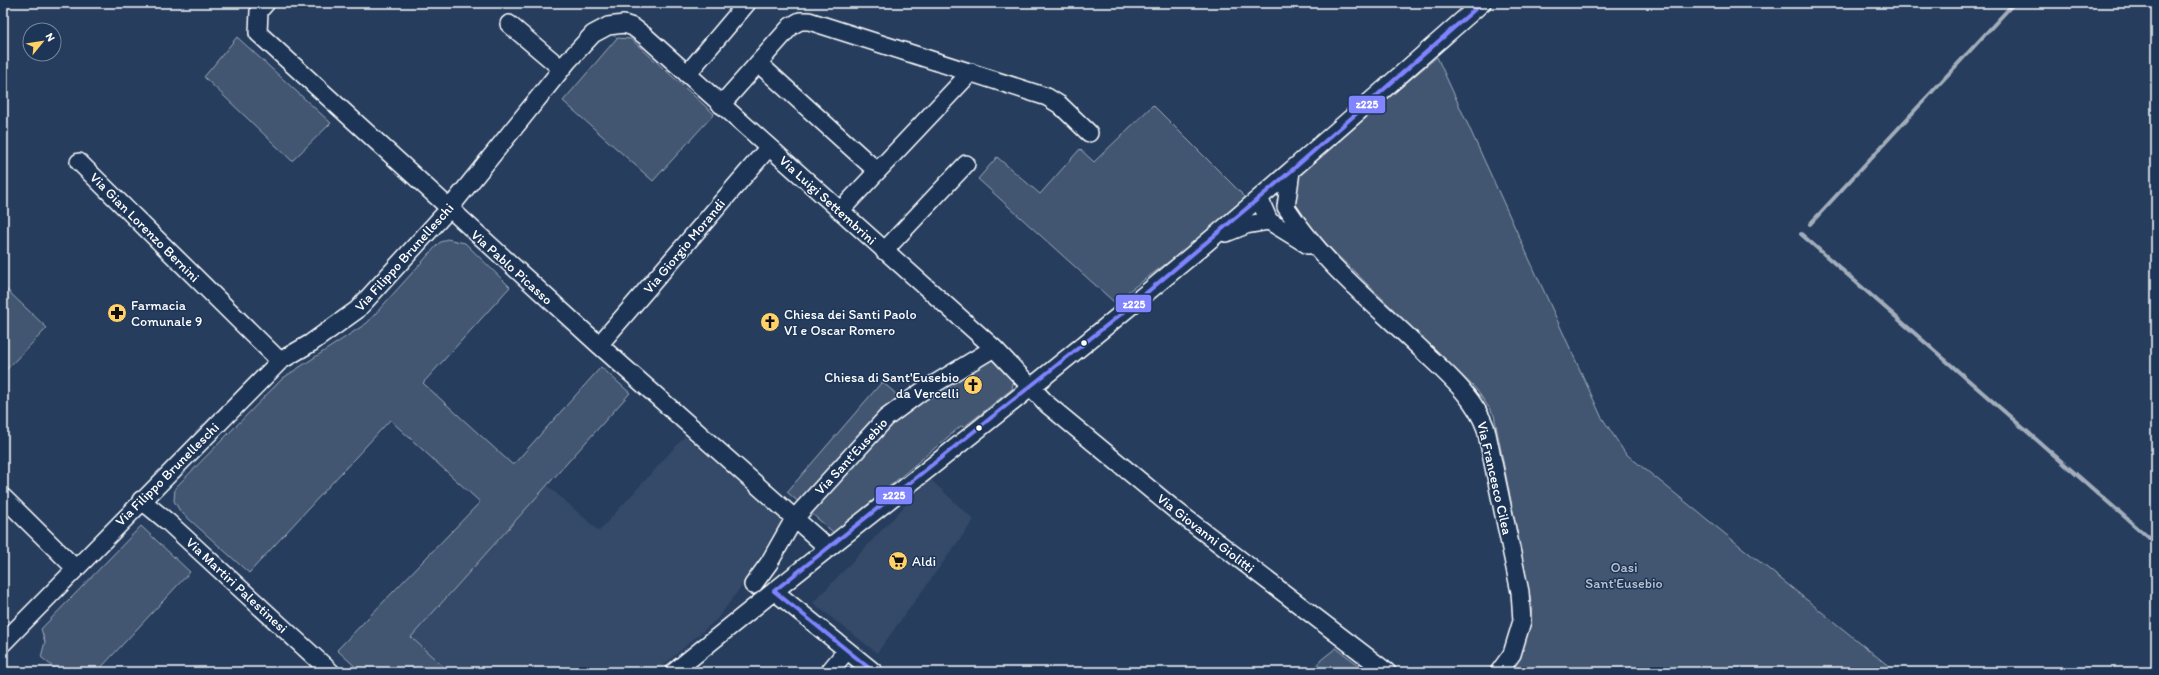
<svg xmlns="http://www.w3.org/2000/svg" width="2159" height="675" viewBox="0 0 2159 675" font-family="Itim,sans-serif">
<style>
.built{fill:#344a68}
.green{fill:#425672;stroke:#a0aab8}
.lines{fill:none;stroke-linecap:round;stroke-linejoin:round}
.stream{stroke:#a4aebb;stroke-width:4}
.minor-casing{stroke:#fff;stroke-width:20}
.minor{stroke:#1d3557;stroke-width:17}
.bus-1-casing{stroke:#1d3557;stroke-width:7}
.bus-1{stroke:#8084ff;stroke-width:4}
.bus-dot{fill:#fff;stroke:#1d3557;stroke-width:1.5}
.labels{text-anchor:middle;stroke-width:3;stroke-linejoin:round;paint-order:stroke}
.street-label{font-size:14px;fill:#fff;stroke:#1d3557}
.poi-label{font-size:14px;fill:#fff;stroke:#1d3557;text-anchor:start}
.park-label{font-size:14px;fill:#bdc4ce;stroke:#1d3557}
.line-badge{stroke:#1d3557;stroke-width:1.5}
.badge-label{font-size:11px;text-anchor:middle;font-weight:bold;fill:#fff}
</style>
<rect width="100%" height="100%" fill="#263d5e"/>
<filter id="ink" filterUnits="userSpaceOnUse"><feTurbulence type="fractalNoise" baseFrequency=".025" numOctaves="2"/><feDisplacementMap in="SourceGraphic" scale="8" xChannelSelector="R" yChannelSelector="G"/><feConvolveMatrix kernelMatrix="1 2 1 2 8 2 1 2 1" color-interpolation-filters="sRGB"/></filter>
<g filter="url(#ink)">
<path class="built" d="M685,436L782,520L744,583L718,618L656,672H449L411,637L547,485L599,531Z
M930,479L974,520L877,653L813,603Z"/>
<path class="green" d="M237,37L331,123L292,161L204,77Z
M617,38L631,39L714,114L653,181L563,101Z
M1437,57L1601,416L1625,453L1896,672H1509C1524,654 1529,630 1532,608L1494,415L1476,389L1304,223C1293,205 1288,188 1303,170Z
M1153,105L1246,198L1178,255L1114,302L978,179L997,157L1040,194L1080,149L1094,162Z
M447,239L465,243L510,287L423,383L513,465L601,367L630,393L411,637L449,672H361L337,650L480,502L390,420L249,573L180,511L174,501L175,488L283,378L367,323L439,243Z
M5,288L47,328L3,373V290Z
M990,355L1014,377L1012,389L964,427L961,426L834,533L787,492L882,382L893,391L906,407Z
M141,526L190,572L97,672H59L41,657L45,642L41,629Z
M1336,648L1368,672H1311L1322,659Z"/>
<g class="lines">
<path class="stream" d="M1810,224L2014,3
M1801,234L2156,544"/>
<defs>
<path id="minor" d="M266,3L259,11L258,33L599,345L828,548
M509,24L562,69
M758,63L877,171
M687,74L747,3
M721,105L791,26L800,21H809L1047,97L1060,105L1089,133
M79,162L280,361
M1291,171L1286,207C1322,263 1377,306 1424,352C1448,375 1475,398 1486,429L1520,592L1522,621L1512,654L1499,672
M1259,198L1269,221L1308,245
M840,211L971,72
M1226,233L1246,225L1269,221
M884,251L966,164
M599,345L769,147
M3,497L75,568
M141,500L168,522L331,672
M753,585L769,563L794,519L886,418L921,392L994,348
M774,591L874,672
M3,643L280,361L311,343L357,310L449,209L568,61L593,34L608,26L624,24L633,27L645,36L994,348L1048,405L1174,509L1387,672
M674,672C824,549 978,433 1127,309C1248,210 1365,106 1482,3
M829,672L847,650"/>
</defs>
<use href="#minor" class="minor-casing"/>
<use href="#minor" class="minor"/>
<defs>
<path id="bus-1" d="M774,591L1126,310L1291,171L1482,3
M774,591L874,672"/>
</defs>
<use href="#bus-1" class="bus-1-casing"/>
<use href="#bus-1" class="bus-1"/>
</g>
</g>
<defs>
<symbol id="pharmacy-disc" viewBox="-11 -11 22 22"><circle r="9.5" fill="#ffd166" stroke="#1d3557"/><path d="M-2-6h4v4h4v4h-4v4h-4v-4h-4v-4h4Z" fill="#111"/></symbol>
<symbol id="church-disc" viewBox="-11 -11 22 22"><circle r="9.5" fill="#ffd166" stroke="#1d3557"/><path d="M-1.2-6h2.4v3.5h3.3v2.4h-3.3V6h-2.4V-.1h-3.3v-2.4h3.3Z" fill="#111"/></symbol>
<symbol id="supermarket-disc" viewBox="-11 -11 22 22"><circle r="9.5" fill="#ffd166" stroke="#1d3557"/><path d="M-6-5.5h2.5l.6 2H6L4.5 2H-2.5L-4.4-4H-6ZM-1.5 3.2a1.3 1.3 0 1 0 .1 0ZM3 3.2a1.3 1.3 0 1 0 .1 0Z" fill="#111"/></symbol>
</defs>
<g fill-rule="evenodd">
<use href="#pharmacy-disc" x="106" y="302" width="22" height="22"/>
<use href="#church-disc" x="759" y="311" width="22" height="22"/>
<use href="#church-disc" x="962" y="374" width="22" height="22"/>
<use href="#supermarket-disc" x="887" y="550" width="22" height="22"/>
</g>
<g class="bus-dot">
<circle cx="1084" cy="343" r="3.5"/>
<circle cx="979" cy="428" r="3.5"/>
</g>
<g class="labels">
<g class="street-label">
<text transform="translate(828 200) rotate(42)" y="5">Via Luigi Settembrini</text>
<text transform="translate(145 227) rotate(45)" y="5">Via Gian Lorenzo Bernini</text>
<text transform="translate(684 246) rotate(-50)" y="5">Via Giorgio Morandi</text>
<text transform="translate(404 257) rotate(-48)" y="5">Via Filippo Brunelleschi</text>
<text transform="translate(512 267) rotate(42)" y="5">Via Pablo Picasso</text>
<text transform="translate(851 456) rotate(-47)" y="5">Via Sant'Eusebio</text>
<text transform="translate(167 474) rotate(-45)" y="5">Via Filippo Brunelleschi</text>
<text transform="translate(1495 478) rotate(77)" y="5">Via Francesco Cilea</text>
<text transform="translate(1206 533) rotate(38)" y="5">Via Giovanni Giolitti</text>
<text transform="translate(237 585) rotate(43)" y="5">Via Martiri Palestinesi</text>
</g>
<g class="poi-label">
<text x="131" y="310">Farmacia<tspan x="131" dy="16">Comunale 9</tspan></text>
<text x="784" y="319">Chiesa dei Santi Paolo<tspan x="784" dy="16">VI e Oscar Romero</tspan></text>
<text x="959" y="382" text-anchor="end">Chiesa di Sant'Eusebio<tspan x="959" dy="16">da Vercelli</tspan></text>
<text x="912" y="566">Aldi</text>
</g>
<g class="park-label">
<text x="1624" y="572">Oasi<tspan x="1624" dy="16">Sant'Eusebio</tspan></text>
</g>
</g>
<g class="line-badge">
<rect x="1348" y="95" width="38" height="19" rx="4" fill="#8084ff"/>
<rect x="1115" y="294" width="37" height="19" rx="4" fill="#8084ff"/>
<rect x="875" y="486" width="38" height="19" rx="4" fill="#8084ff"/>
</g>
<g class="badge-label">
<text x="1367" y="108">z225</text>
<text x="1134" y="308">z225</text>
<text x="894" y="499">z225</text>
</g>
<rect width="2159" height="675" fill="none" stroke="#1d3557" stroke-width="16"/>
<rect x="8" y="8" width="2143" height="659" fill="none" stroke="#fff" stroke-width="1.5" filter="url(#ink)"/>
<g transform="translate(42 42) rotate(60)"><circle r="19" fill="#1d3557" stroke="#77869a"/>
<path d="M0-3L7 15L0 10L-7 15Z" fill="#ffd166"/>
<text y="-6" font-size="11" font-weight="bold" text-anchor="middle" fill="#ffffff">N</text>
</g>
</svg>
